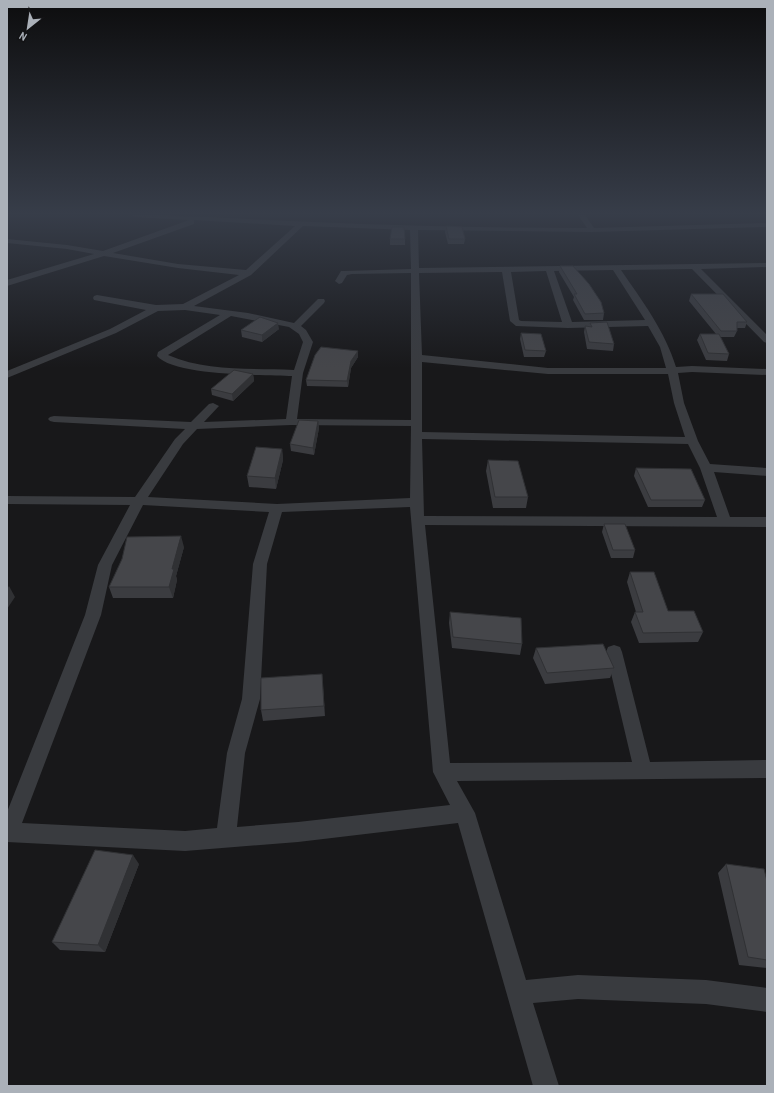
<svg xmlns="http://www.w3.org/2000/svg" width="774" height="1093" viewBox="0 0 774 1093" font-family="'Archivo Narrow',sans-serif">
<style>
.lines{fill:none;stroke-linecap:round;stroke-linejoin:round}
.minor{fill:#393b3f;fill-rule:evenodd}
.wall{fill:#3b3c40}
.shaded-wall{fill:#303134}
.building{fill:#45464a;stroke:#303134}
</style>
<rect width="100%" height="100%" fill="#18181a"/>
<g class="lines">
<path class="minor" d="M132,215C193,215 253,220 314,222C405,226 495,228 587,228L578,215H585L594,228L767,223V227L592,232L418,230L419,268L767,263V267L701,269L767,335V343L764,342L692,269L621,270C643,302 665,331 676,367L692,366L767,369V375L692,372L678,373L684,403L698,441L710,464L767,468V476L714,472L730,517H767V527L425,525L450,763L632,762L606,652L608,647L614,645L620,647L622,652L650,762L767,760V778L457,781L475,813L526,980L578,975L706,980L767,988V1012L706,1004L578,999L533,1003L559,1086H533L458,823L298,842L185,851L7,842V812L85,615L98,565L130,505L7,504V496L135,497L175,439L185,429L54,422L50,421L48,419L50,417L54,416L191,422L209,404L213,403L219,406L204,422L286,419L292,376C265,375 174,376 157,356L158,352L220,315L185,310L158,311L116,333L7,378V371L110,329L146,310L94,300L93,298L94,296L97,295L156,305L183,304L239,275L178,268L104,256L7,286V280L94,254L67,249L7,243V239L67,245L103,251L189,220L135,217ZM194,220L295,226L246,270L178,264L113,253L194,224ZM303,226L410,230L411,269L344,271H341L335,281L339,284L342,283L347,275L352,274L411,273V420L297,419L303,373L313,342L306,330L301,326L324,303L325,301L324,299H318L294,323L248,313L194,306L251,275ZM613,270L645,320L572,322L554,271ZM546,271L562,322L521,321L519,320L511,272ZM502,272L510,321L516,326L568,328L648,326L660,347L666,368H548L422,355L419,273ZM231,316L289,327L299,334L303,342L294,370C252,368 207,372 168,355ZM422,362L548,374H668L674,403L685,437L422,432ZM291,425L411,426L410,498L277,504L148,497L183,444L197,429ZM422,439L688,444L700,468L717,517L424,516ZM143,505L269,512L253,564L242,699L227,753L217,828L185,831L22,823L101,615L112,565ZM410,507L433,772L450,805L298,822L237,827L245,753L260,699L267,564L282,512Z"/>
</g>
<path class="wall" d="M446,226L465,239L464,244H448L445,232Z
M390,239H405V245H390Z
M560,266L604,313L603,320H584L573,300L574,297L559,272Z
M691,294L747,322L745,328H737V331L734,337H720L729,354L727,361L706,360L697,340L700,334H716L689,301Z
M590,323L614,344L613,351L587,349L584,332L585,326H589Z
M279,329L262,342L242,337L241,330Z
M521,333L546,351L544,357H524L520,339Z
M358,351V357L351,368L348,387L307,386L306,380Z
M253,374L254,381L233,401L212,395L211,389Z
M318,421L319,428L314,455L291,451L290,444Z
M282,449L283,460L276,489L249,487L247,476Z
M488,460L528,497L526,508H493L486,471Z
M636,468L705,500L702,507H648L634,476Z
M604,524L635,550L633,558H611L602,532Z
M184,547L176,576L177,580L173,598H113L109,587Z
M630,572L668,611L703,632L698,642L639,643L631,622L635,612H636L627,582Z
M450,612L522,644L520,655L452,648L449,623Z
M536,648L614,668L610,678L545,684L533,658Z
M322,674L325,716L263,721L261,710Z
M139,864L105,952L60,950L52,942Z
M726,864L767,881V968L739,965L718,873Z"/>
<path class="shaded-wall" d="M278,323L279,329L262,342V335Z
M358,351V357L351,368L348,387L347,381L351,361Z
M253,374L254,381L233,401L232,394Z
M318,421L319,428L314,455L313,448Z
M282,449L283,460L276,489L275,478Z
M181,536L184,547L176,576L177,580L173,598L169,587L172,569Z
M9,586L15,597L7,609V589Z
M322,674L323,685L325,716L324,706Z
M133,855L139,864L105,952L98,945Z"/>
<path class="building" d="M446,226L462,227L465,239H449Z
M392,227H404L405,239H390Z
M560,266H573L589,284L601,302L604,313L585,314L574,294H577Z
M691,294H723L747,322H737V331H721Z
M260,317L278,323L262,335L241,330Z
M607,322L614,344L589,342L585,326L592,327L590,323Z
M521,333L541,334L546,351L525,350Z
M700,334H719L729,354L708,353Z
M321,347L358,351L351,361L347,381L306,380L315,355Z
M234,370L253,374L232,394L211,389Z
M299,420L318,421L313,448L290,444Z
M256,447L282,449L275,478L247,476Z
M488,460L518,461L528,497H495Z
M636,468L691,469L705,500H651Z
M604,524H625L635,550H613Z
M181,536L172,569H174L169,587H109L122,559L127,537Z
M630,572H654L668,611H694L703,632L643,633L635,612H643Z
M450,612L521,618L522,644L453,637Z
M603,644L614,668L547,673L536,648Z
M322,674L324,706L261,710V678Z
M95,850L133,855L98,945L52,942Z
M726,864L764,869L767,881V960L748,957Z"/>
<linearGradient id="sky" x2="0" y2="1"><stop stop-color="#0d0d0e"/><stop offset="0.58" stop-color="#373d49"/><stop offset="1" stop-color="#373d49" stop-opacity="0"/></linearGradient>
<rect width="774" height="368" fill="url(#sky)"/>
<rect width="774" height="1093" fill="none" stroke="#abb1b9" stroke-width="16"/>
<g transform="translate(28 28) rotate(210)" stroke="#131315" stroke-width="3" paint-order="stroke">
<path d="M0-3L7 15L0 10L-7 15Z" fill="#abb1b9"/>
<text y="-6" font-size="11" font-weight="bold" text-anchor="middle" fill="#abb1b9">N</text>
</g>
</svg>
